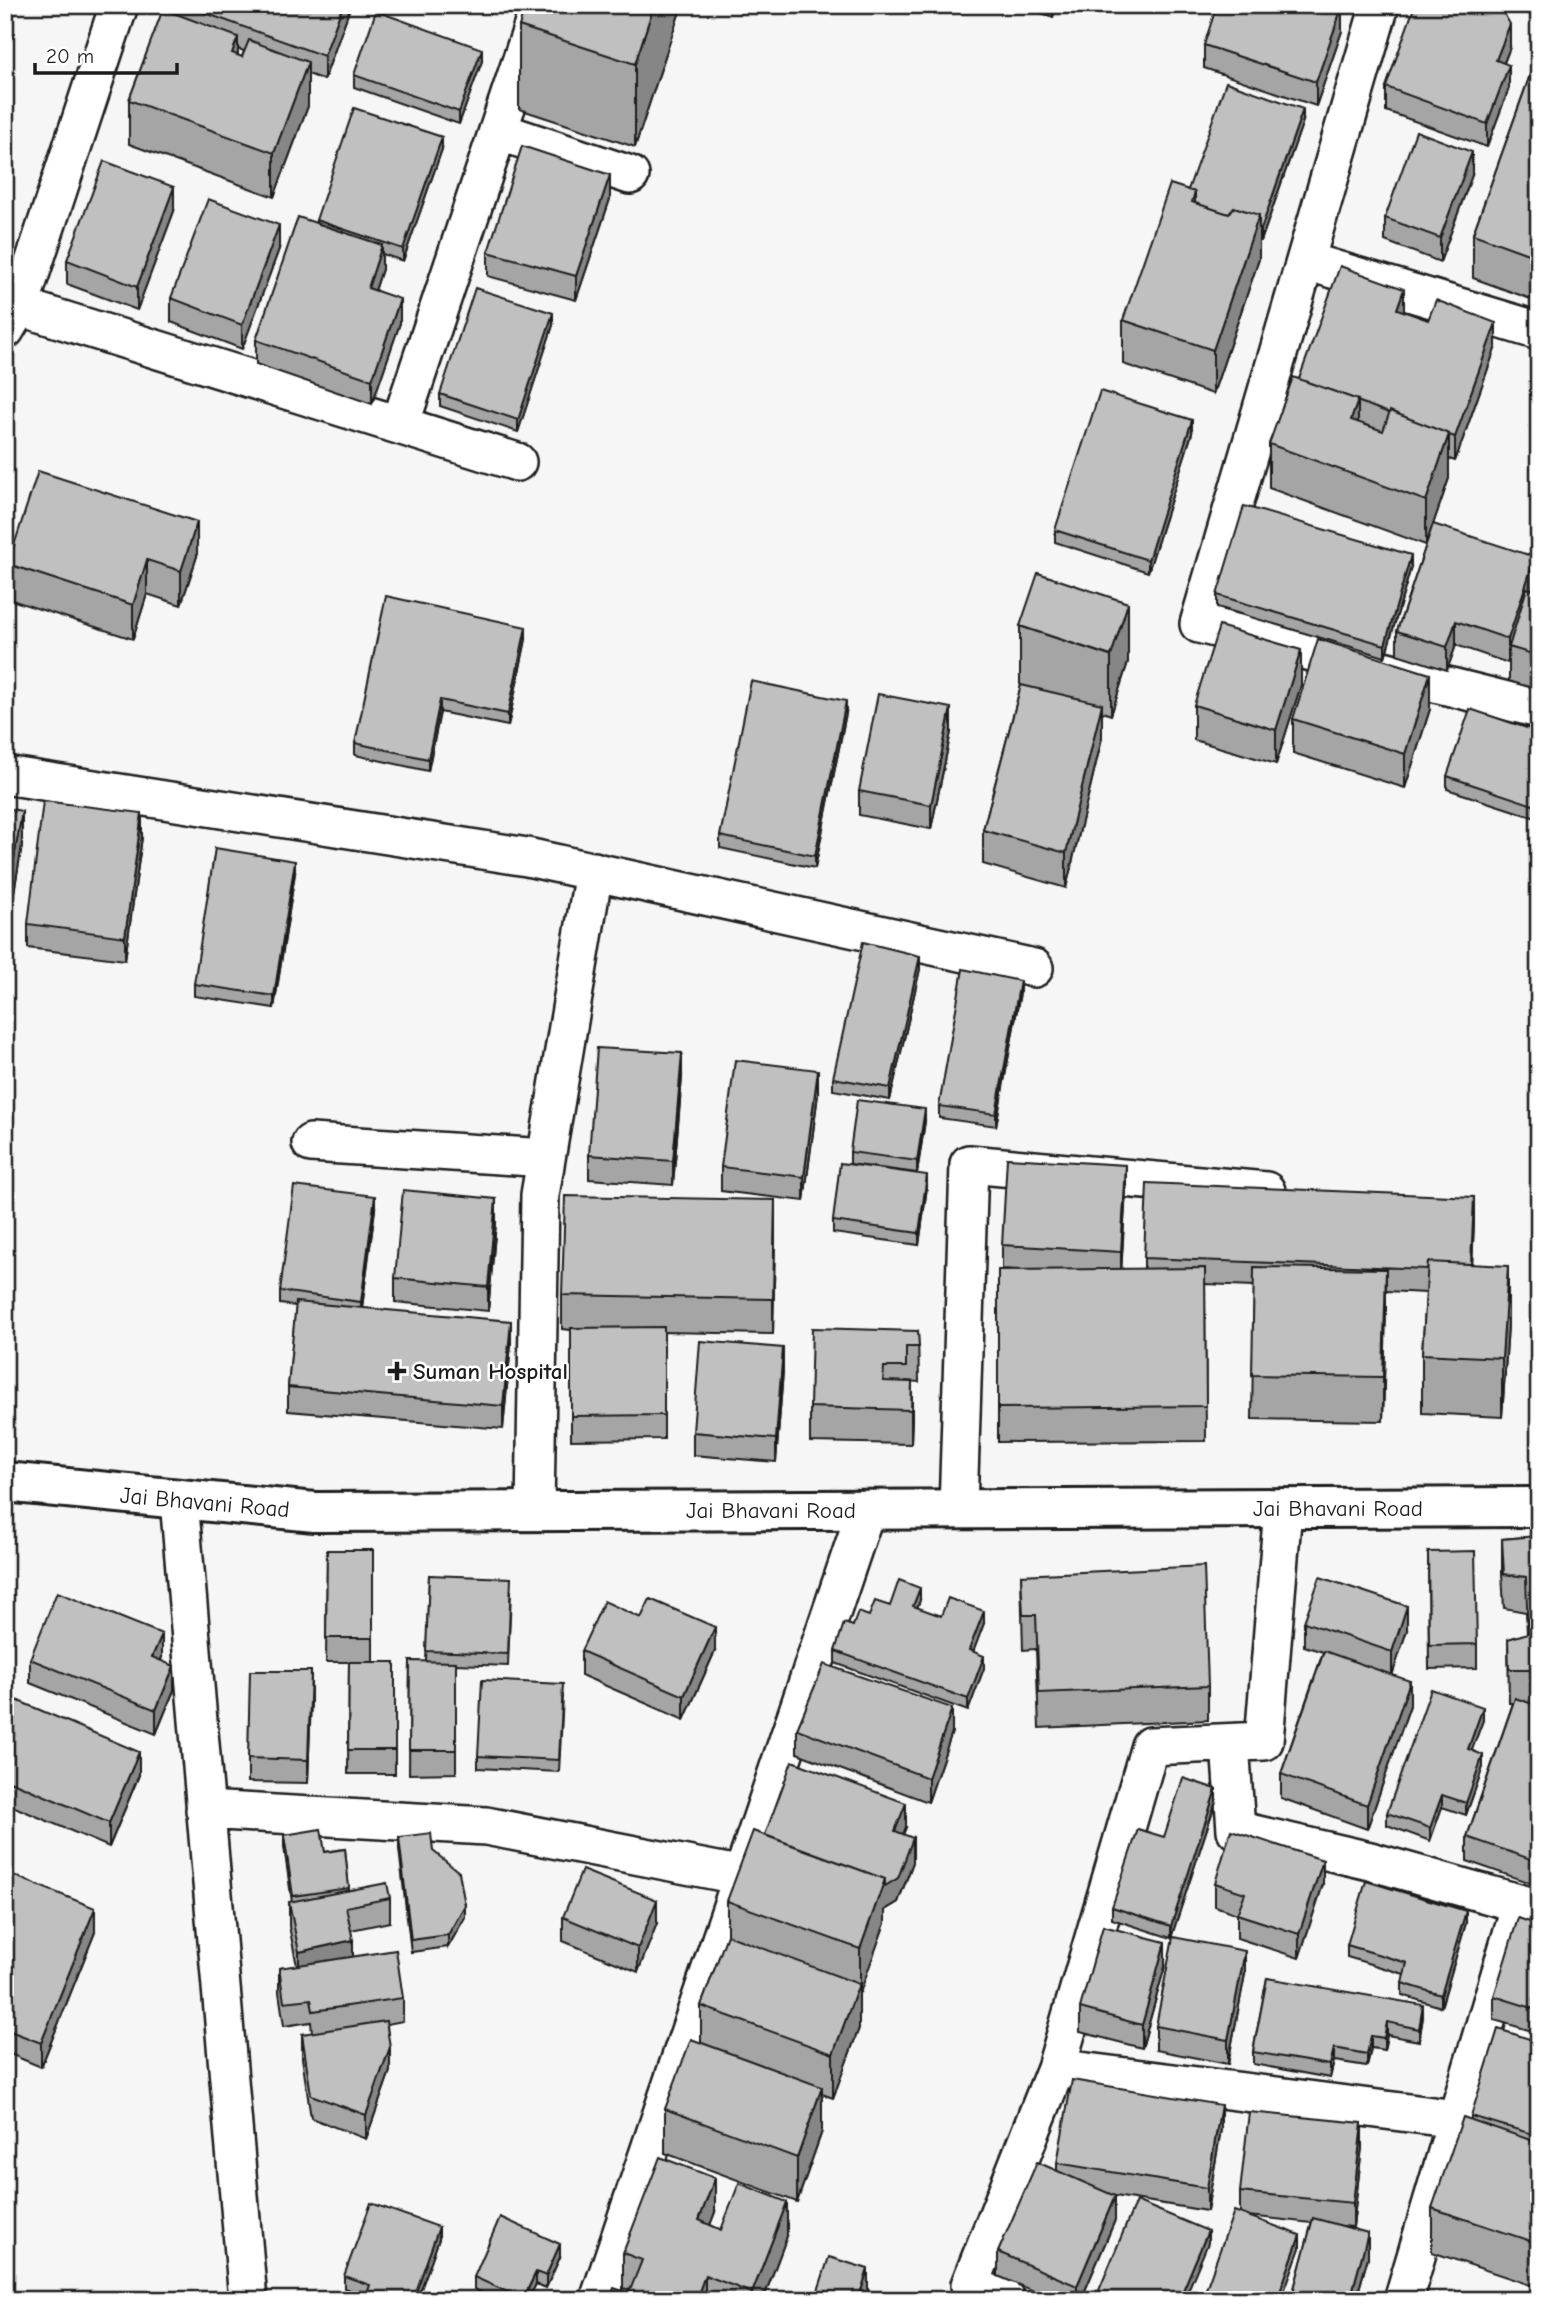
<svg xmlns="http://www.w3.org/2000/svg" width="1544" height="2305" viewBox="0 0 1544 2305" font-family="'Comic Neue',sans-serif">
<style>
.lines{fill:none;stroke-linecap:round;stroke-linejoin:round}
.street-casing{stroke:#1c1c1c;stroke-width:42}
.secondary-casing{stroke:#1c1c1c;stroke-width:44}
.street{stroke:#fff;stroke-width:37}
.secondary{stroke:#fff;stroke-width:38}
.wall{fill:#a5a5a5;stroke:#1c1c1c;stroke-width:2;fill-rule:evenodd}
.shaded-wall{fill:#868686;stroke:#1c1c1c;stroke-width:2}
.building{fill:#c0c0c0;stroke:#1c1c1c;stroke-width:2}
.poi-dot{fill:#1c1c1c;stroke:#fff;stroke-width:2.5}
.labels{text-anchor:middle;stroke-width:5;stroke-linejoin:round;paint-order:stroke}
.poi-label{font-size:23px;font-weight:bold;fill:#1c1c1c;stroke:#fff;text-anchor:start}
.street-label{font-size:23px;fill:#1c1c1c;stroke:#fff}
</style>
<rect width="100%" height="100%" fill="#f6f6f6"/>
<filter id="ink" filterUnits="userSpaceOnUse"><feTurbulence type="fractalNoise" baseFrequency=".0143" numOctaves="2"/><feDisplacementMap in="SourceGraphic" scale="14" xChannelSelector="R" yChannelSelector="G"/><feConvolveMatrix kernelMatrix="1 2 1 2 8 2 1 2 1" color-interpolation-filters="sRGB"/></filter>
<g filter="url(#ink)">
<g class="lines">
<defs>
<path id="street" d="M1380,5L1199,624L1539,709
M498,131L630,175
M1306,261L1539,331
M5,302L517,462
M5,330L20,305L119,5
M400,425L540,5
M5,775L527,857L1034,968
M311,1143L546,1158
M179,1500L248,2300
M958,1509L969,1164L1266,1191
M535,1511L540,1195L594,871
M1230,1743L1236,1830L1370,1861L1539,1909
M205,1810L486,1826L743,1876
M1056,2068L1150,1746L1264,1741L1283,1508
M599,2300L866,1510
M1006,2300L970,2285L1056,2068L1456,2119
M1403,2300L1521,1904"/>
<path id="secondary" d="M5,1482L315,1512L1539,1507"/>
</defs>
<use href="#street" class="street-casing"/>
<use href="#secondary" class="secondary-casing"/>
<use href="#street" class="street"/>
<use href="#secondary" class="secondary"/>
</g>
<path class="wall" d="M163,5H351L324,80L308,74V106L274,197L129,144V100L163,10ZM238,49L244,51L242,57L238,56Z
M682,5L635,147L519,109V26Z
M1018,5H1057L1053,17Z
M1342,31L1316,106L1204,68V45Z
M1510,47L1504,63L1509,88L1487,147L1386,111V87Z
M1539,50V302L1473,278V234Z
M482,61L459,124L354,87V75Z
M1303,121L1261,241H1259V259L1213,394L1123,364V320L1188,190Z
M442,149L403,261L382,254V269L375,291L400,323L372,404L256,364V340L316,223V220Z
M1472,175L1440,262L1385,241V218Z
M610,199L576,300L488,276V252Z
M174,211L137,310L67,284V260Z
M279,249L242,349L171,322V298Z
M1404,312L1496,346L1455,461L1449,459V478L1433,524L1535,581L1532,590L1539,592V690L1509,681V660L1508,663L1456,645L1447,670L1397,654V631L1426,545L1269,488V444L1299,379Z
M553,325L518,432L440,406V394Z
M1192,433L1148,572L1055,542V530Z
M197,556L181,605L147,594L133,639L8,599V564Z
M1411,567L1385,657L1217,607V595Z
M1020,626L1128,662L1111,715L1102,712V738L1066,888L983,864V830L1021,685L1020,684Z
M526,639L508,726L440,712L428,771L355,755V743Z
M1301,685L1276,764L1194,740V705Z
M1430,709L1405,788L1293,753V719Z
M846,713L815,868L720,848V836Z
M951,732L931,829L859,815V791Z
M1539,732V819L1447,789V776Z
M5,808L22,845L10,916L5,915Z
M142,837L125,960L28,948V924Z
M295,873L274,1008L194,996V984Z
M920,969L890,1100L833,1090V1078Z
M1020,993L996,1126L939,1118V1106Z
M682,1077L673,1185L589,1179V1155Z
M818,1094L804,1201L721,1191V1167Z
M925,1121L917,1173L850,1164V1152Z
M927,1187L919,1245L833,1233V1221Z
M1126,1189L1121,1269H1144V1258L1474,1221L1472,1264L1508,1325L1502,1417L1422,1413V1354L1426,1293L1386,1291L1383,1421L1252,1419L1254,1286L1205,1284L1206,1441L998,1442V1270H1017L1002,1269V1245Z
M375,1209L362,1308L511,1344L503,1429L288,1411V1387L296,1306L280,1304V1291Z
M496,1223L488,1311L395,1302V1278Z
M775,1235L773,1334L664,1332V1439L571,1440V1330L562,1329V1295Z
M918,1331L919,1382L906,1381L912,1416L911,1444L810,1442V1407Z
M783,1371L776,1462L693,1455V1432Z
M1538,1536L1539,1703H1531L1539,1706V1886L1467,1861V1837L1513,1703H1509L1508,1639L1527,1634L1526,1612L1504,1608L1502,1573V1539Z
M327,1550H373V1662H395V1774H348L349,1662H362H326Z
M1428,1552L1477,1644V1668L1429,1669Z
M429,1575L511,1591L508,1666L456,1664V1773L409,1774L410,1661L426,1662Z
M1021,1575L1208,1686V1720L1039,1728L1036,1649L1023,1650Z
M920,1600L917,1608L941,1616L984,1623L973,1652L984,1668L968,1711L835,1663V1651L853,1626L869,1616L890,1606Z
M1304,1622L1407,1630L1392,1675L1410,1705L1367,1829L1281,1798V1774L1323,1652L1304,1646Z
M581,1651H715L684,1720L581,1675Z
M162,1657L161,1660L174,1690L156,1734L30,1683V1659Z
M311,1695L308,1783L248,1782V1758Z
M563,1696L559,1772L478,1768V1756Z
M1483,1720L1471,1751L1483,1767L1466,1815L1442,1807L1430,1841L1387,1825V1813Z
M5,1721L139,1775L109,1847L5,1803Z
M797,1729L952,1732L928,1802L797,1753Z
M1216,1801L1171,1938L1112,1919V1907L1164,1837Z
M906,1827L903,1834L913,1862L898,1902L885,1910V1923L859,1993V2028L833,2098L822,2094V2131L797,2202L665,2153V2109L701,2043V2006L727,1936V1901L765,1835Z
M284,1835L325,1852L345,1849L349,1890L390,1898V1922L351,1930L353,1957L403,1998V2021L387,2024L390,2071L366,2139L311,2118L302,2058V2034L312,2033L311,2022L284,2026L279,1992V1968L297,1966L289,1926V1902H292L284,1847Z
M399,1837L433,1851L465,1917L448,1947L411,1952L399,1849Z
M5,1872L95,1932L41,2067L5,2052Z
M1215,1883L1323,1884L1299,1958L1237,1938V1914L1215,1906Z
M563,1917L657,1923L638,1972L563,1941Z
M1466,1923L1441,2007L1402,1995V1983L1404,1974L1347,1957V1945Z
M1539,1925V2033L1494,2020V1996Z
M1165,1966L1142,2048L1080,2032V2008Z
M1245,1974L1228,2064L1156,2050V2026Z
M1267,1978L1423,2017L1419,2041L1387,2035L1384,2050L1371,2048L1367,2066L1334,2061L1330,2078L1253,2064V2052Z
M1539,2042V2288L1432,2252V2208L1471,2120V2116Z
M1221,2129L1207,2211L1115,2196V2220L1081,2300H1054L998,2276V2252L1057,2171V2163Z
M1362,2147L1353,2227L1342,2226L1368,2257L1356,2300H1291L1312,2223L1248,2216L1300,2248L1240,2213V2192Z
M715,2212L710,2225L721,2230L787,2236L763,2300H610L629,2293L630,2290L623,2288V2253Z
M439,2239L417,2300H365L367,2296L344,2288V2276Z
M560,2257L546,2288L536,2284L528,2300H498L474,2289V2277Z"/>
<path class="shaded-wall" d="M343,5H351L324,80V56Z
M654,5H682L635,147V64Z
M1053,5H1057L1053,17Z
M1342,7V31L1316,106V82Z
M1510,24V47L1496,83V60Z
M238,37V81L232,53Z
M482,49V61L459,124V112Z
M308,62V106L274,197V153Z
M1509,65V88L1487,147V124Z
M1303,109V121L1261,241V229Z
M442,137V149L403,261V249Z
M1472,152V175L1440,262V238Z
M610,175V199L576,300V276Z
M174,187V211L137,310V287Z
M1259,215V259L1213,394V350Z
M279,225V249L242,349V325Z
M382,245V269L368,312V288Z
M1404,289V312L1397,309Z
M400,299V323L372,404V380Z
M553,313V325L518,432V420Z
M1496,323V346L1455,461V437Z
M1358,400V444L1351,420Z
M1192,420V433L1148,572V560Z
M1449,434V478L1426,545V501Z
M197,522V556L181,605V571Z
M1411,555V567L1385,657V645Z
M1535,557V581L1513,648L1509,647L1508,663V639Z
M147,560V594L133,639V605Z
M1128,603V662L1111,715V656Z
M1456,621V645L1447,670V647Z
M526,627V639L508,726V714Z
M1301,650V685L1276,764V730Z
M1430,674V709L1405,788V754Z
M440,700V712L428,771V759Z
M846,701V713L815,868V856Z
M1102,704V738L1066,888V853Z
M951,708V732L931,829V805Z
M22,811V845L10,916V882Z
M142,813V837L125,960V937Z
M295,861V873L274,1008V996Z
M920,956V969L890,1100V1088Z
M1020,981V993L996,1126V1114Z
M682,1053V1077L673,1185V1161Z
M818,1070V1094L804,1201V1177Z
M925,1109V1121L917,1173V1161Z
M1126,1165V1189L1121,1275V1252Z
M927,1175V1187L919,1245V1233Z
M375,1196V1209L361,1314V1302Z
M1474,1197V1221L1471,1295V1271Z
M496,1199V1223L488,1311V1287Z
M775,1200V1235L773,1334V1299Z
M1508,1266V1325L1502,1417V1358Z
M1386,1269V1313L1383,1421V1377Z
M511,1321V1344L503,1429V1406Z
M783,1348V1371L776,1462V1439Z
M912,1382V1416L911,1444V1410Z
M920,1588V1600L913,1618V1606Z
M1407,1606V1630L1392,1676V1652Z
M984,1611V1623L969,1663V1650Z
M715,1627V1651L684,1720V1696Z
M162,1634V1657L152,1681V1657Z
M984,1656V1668L968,1711V1699Z
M174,1666V1690L156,1734V1710Z
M311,1671V1695L308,1783V1760Z
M1410,1681V1705L1367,1829V1805Z
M1483,1707V1720L1468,1761V1749Z
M952,1708V1732L928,1802V1778Z
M139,1752V1775L109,1847V1823Z
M1483,1755V1767L1466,1815V1803Z
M1216,1789V1801L1171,1938V1926Z
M1442,1795V1807L1430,1841V1828Z
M906,1803V1827L895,1855V1831Z
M913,1838V1862L898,1902L885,1910V1923L860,1993V1949L885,1879Z
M1323,1860V1884L1299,1958V1934Z
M657,1900V1923L638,1972V1948Z
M465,1905V1917L448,1947V1935Z
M95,1908V1932L41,2067V2043Z
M1466,1911V1923L1441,2007V1995Z
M353,1940V1964L299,1975V1952Z
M1165,1942V1966L1142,2048V2025Z
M1245,1951V1974L1228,2064V2040Z
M859,1984V2028L833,2098V2054Z
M1423,2005V2017L1419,2041V2029Z
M1387,2022V2035L1384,2050V2038Z
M1371,2036V2048L1367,2066V2054Z
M390,2047V2071L366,2139V2115Z
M1334,2048V2061L1330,2078V2065Z
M822,2087V2131L797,2202V2158Z
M1221,2105V2129L1207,2211V2188Z
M1362,2123V2147L1353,2227V2203Z
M715,2178V2212L699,2254V2220Z
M1115,2196V2220L1081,2300H1077V2286Z
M787,2202V2236L763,2300H752V2293Z
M439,2227V2239L417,2300H413Z
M1208,2231V2243L1184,2300H1179Z
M1368,2233V2257L1356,2300H1350Z
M1300,2235V2248L1281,2300H1277Z
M560,2244V2257L546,2288V2276Z
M868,2269V2293L866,2300H858Z
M536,2272V2284L528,2300H523Z
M705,2275V2300H696Z"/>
<path class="building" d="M183,5H343L324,56Z
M526,5H654L635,64L519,26Z
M1217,5H1336L1342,7L1316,82L1204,45Z
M1415,5H1499L1510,24L1496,60L1509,65L1487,124L1386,87Z
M163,9L238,37L232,53L242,57L249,40L308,62L274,153L129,100Z
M376,11L482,49L459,112L354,75Z
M1539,50V258L1473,234Z
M1226,82L1303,109L1261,229H1259V215L1234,207L1229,214L1195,203V192L1188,190Z
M354,108L442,137L403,249L316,220Z
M1416,131L1472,152L1440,238L1385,218Z
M522,146L610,175L576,276L488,252Z
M104,161L174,187L137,287L67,260Z
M1170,184L1195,192L1192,202L1229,214L1234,207L1259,215L1213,350L1123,320Z
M208,199L279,225L242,325L171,298Z
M298,217L382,245L368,288L400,299L372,380L256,340Z
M1340,266L1404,289L1397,309L1428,320L1436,300L1496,323L1455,437L1449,435V434L1390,411L1389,413L1357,401L1358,400L1299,379Z
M475,288L553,313L518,420L440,394Z
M1293,377L1358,400L1351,420L1383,431L1390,411L1449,434L1426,501L1269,444Z
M1100,391L1192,420L1148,560L1055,530Z
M38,471L197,522L181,571L147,560L133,605L8,564Z
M1244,506L1411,555L1385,645L1217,595Z
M1433,524L1535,557L1508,639L1456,621L1447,647L1397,631Z
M1038,573L1128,603L1111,656L1020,626Z
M1527,588L1539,592V656L1509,647Z
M386,596L526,627L508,714L440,700L428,759L355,743Z
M1219,626L1301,650L1276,730L1194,705Z
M1318,639L1430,674L1405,754L1293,719Z
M751,681L846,701L815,856L720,836Z
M1021,685L1102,704L1066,853L983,830Z
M878,694L951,708L931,805L859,791Z
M1470,709L1539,732V807L1447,776Z
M43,801L142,813L125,937L28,924Z
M5,808L22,811L10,882L5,881Z
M215,848L295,861L274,996L194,984Z
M863,942L920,956L890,1088L833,1078Z
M963,969L1020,981L996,1114L939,1106Z
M597,1048L682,1053L673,1161L589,1155Z
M735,1060L818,1070L804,1177L721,1167Z
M857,1100L925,1109L917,1161L850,1152Z
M1007,1158L1126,1165L1121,1252L1002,1245Z
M840,1163L927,1175L919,1233L833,1221Z
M1147,1183L1474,1197L1471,1264L1428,1262L1427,1269L1144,1258Z
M294,1186L375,1196L361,1302L280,1291Z
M403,1190L496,1199L488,1287L395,1278Z
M565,1196L775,1200L773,1299L562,1295Z
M1428,1262L1508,1266L1502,1358L1422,1354Z
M1254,1267L1386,1269L1383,1377L1252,1375Z
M1205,1268L1206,1406L998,1408V1270Z
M296,1302L511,1321L503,1406L288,1387Z
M664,1327V1415L571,1416V1328Z
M812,1328L918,1331L919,1347H906V1367H884L883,1381L912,1382L911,1410L810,1407Z
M700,1341L783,1348L776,1439L693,1432Z
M1538,1536L1539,1669H1509L1508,1639L1528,1633L1526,1577L1504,1574L1502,1539Z
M327,1550H373V1638H326Z
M1475,1551L1477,1644L1429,1645L1428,1552Z
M1204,1566L1208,1686L1039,1693L1036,1615H1023L1021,1575Z
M429,1575L511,1578L508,1654L426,1651Z
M1320,1577L1407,1606L1392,1652L1304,1622Z
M899,1580L920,1588L913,1606L941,1616L948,1598L984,1611L969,1650L984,1656L968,1699L835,1651L844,1623L853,1626L858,1612L869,1616L875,1601L890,1606Z
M57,1592L162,1634L152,1657L174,1666L156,1710L30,1659Z
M650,1599L715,1627L684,1696L581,1651L604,1601L641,1618Z
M1324,1651L1410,1681L1367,1805L1281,1774Z
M410,1661L456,1662V1750H409Z
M349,1662H395V1750H348Z
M824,1664L952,1708L928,1778L797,1729Z
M250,1671H311L308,1760L248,1758Z
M482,1680L563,1684L559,1760L478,1756Z
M1431,1689L1483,1707L1468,1749L1483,1755L1466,1803L1442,1795L1430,1828L1387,1813Z
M1515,1698L1539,1706V1862L1467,1837Z
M14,1699L139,1752L109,1823L5,1779V1721Z
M792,1761L906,1803L895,1831L913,1838L898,1878L885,1886V1879L765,1835Z
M1183,1778L1216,1789L1171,1926L1112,1907L1138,1829L1164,1837Z
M321,1829L325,1852L345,1849L349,1888L293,1896L284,1835Z
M1231,1830L1323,1860L1299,1934L1237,1914L1245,1893L1215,1883Z
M753,1831L885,1879L860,1949L727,1901Z
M431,1833L433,1851L459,1872L465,1905L448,1935L411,1940L399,1837Z
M582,1870L657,1900L638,1948L563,1917Z
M5,1872L95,1908L41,2043L5,2029Z
M1366,1881L1466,1911L1441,1995L1402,1983L1407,1963L1347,1945Z
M387,1883L390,1898L346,1907L353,1940L299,1952L289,1902Z
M1518,1918L1539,1925V2010L1494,1996Z
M1103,1926L1165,1942L1142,2025L1080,2008Z
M727,1935L859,1984L833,2054L701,2006Z
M1173,1937L1245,1951L1228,2040L1156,2026Z
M396,1950L403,1998L313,2011L311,1999L284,2002L279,1968Z
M1267,1978L1423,2005L1419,2029L1387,2022L1384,2038L1371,2036L1367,2054L1334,2048L1330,2065L1253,2052Z
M386,2021L390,2047L366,2115L311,2095L302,2034Z
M1498,2029L1539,2042V2136L1471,2116Z
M691,2039L822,2087L797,2158L665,2109Z
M1072,2080L1221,2105L1207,2188L1057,2163Z
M1249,2112L1362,2123L1353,2203L1240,2192Z
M1463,2117L1539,2143V2244L1432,2208Z
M660,2157L715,2178L699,2220L721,2230L739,2183L787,2202L752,2293L705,2275L696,2300H610L614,2288L629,2293L642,2260L623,2253Z
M1037,2162L1115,2196L1077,2286L998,2252Z
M1136,2201L1208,2231L1179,2300H1095Z
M371,2203L439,2227L413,2300H365L370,2285L344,2276Z
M1234,2211L1300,2235L1277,2300H1202Z
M500,2217L560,2244L546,2276L536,2272L523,2299L474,2277Z
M1313,2218L1368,2233L1350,2300H1291Z
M829,2257L868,2269L858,2300H815Z"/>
</g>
<path class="poi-dot" d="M393.5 1360.5h7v7h7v7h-7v7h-7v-7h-7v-7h7z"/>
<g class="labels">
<g class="poi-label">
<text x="413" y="1379">Suman Hospital</text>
</g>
<g class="street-label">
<text transform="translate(205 1502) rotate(5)" y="8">Jai Bhavani Road</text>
<text x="1338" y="1516">Jai Bhavani Road</text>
<text x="771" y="1518">Jai Bhavani Road</text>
</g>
</g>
<rect width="1544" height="2305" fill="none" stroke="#fff" stroke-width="28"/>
<rect x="14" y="14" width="1516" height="2277" fill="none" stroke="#1c1c1c" stroke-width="2.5" filter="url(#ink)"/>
<path d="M35 63v10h142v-10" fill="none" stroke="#1c1c1c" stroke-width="3.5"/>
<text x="46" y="63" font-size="21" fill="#1c1c1c" stroke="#ffffff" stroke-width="5" paint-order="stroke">20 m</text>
</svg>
